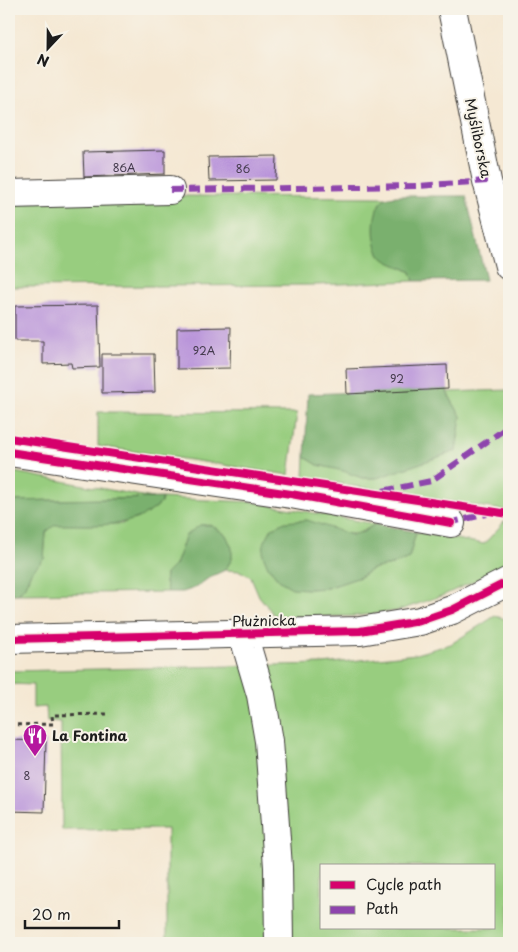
<svg xmlns="http://www.w3.org/2000/svg" width="518" height="952" viewBox="0 0 518 952" font-family="'Playpen Sans',sans-serif">
<style>
.green{fill:#98cd7f;stroke:#5a744e;fill-rule:evenodd}
.forest{fill:#7ab06e;stroke:#4b6645}
.building{fill:#b994da}
.lines{fill:none;stroke-linecap:round;stroke-linejoin:round}
.minor-casing{stroke:#3d3b37;stroke-width:30}
.path{stroke:#3d3b37;stroke-width:3;stroke-dasharray:4 4;stroke-linecap:butt}
.minor{stroke:#fff;stroke-width:28}
.quiet{stroke:#8e44ad;stroke-width:6;stroke-dasharray:12 6;stroke-linecap:butt}
.cycleway-casing{stroke:#f7f3e8;stroke-width:11}
.cycleway{stroke:#d6006c;stroke-width:8}
.labels{text-anchor:middle;stroke-width:4;stroke-linejoin:round;paint-order:stroke}
.number-label{font-size:11px;fill:#433a4c}
.street-label{font-size:14px;fill:#1c1c1c;stroke:#f7f3e8}
.poi-label{font-size:14px;font-weight:bold;fill:#1c1c1c;stroke:#f7f3e8;text-anchor:start}
</style>
<rect width="100%" height="100%" fill="#f7f3e8"/>
<filter id="ink" filterUnits="userSpaceOnUse"><feTurbulence type="fractalNoise" baseFrequency=".02" numOctaves="2"/><feDisplacementMap in="SourceGraphic" scale="10" xChannelSelector="R" yChannelSelector="G"/><feConvolveMatrix kernelMatrix="1 2 1 2 8 2 1 2 1" color-interpolation-filters="sRGB"/></filter>
<filter id="wash" filterUnits="userSpaceOnUse"><feTurbulence type="fractalNoise" baseFrequency=".0096" numOctaves="4" result="noise"/><feDisplacementMap in="SourceGraphic" scale="20" xChannelSelector="R" yChannelSelector="G"/><feGaussianBlur stdDeviation="1.12" result="paint"/><feColorMatrix in="noise" values="0 0 0 0 0 0 0 0 0 0 0 0 0 0 0 0 0 1.4 0 .05"/><feComposite in="paint" operator="in"/></filter>
<g filter="url(#wash)">
<rect width="100%" height="100%" fill="#f5e8d3"/>
<path class="green" d="M176,196L386,197L379,204L398,265L411,272L414,281L316,285L9,287V201Z
M509,390V511L304,478L305,457L318,465L343,470L362,478H376L456,451L461,417L447,392Z
M98,412L297,413L289,475L98,446Z
M9,471L153,498L10,501L9,503Z
M162,498L253,502L375,524C356,536 354,536 333,530L268,567L280,581L292,587L308,589L327,588L360,577L372,569L392,565L409,558L416,532L484,544L505,521L509,531V565L444,595L397,611L355,616L285,617L274,615L259,596L251,577L240,571L225,570L232,559L226,535L211,525H200L181,551L175,565L166,574L165,583L168,592L18,594L25,586L31,572L44,559L46,532L55,524H122L161,503Z
M495,616L509,620V943H167V829L62,830L61,722L47,721L46,707L33,708V685L9,684V671L323,664L416,654L451,644ZM322,866H494V928H322Z"/>
<path class="forest" d="M411,196H466L486,280L414,281L411,272C403,267 390,264 383,258C371,248 371,208 384,199C390,195 403,196 411,196Z
M448,389L447,393L461,416L456,451L377,478H362L343,471L318,465L305,457L308,394Z
M162,498L161,503C133,531 91,524 55,525L46,532L44,559L31,572L25,586L18,594H9L10,501Z
M307,520L352,535L363,532L375,524L416,532L409,558L392,565L372,569L360,577L327,588L308,589L292,588L280,581L268,567L263,555L264,543L272,528L285,522Z
M200,525H211L226,535L232,548V559L225,570L210,577L195,588L183,592H168L165,583L166,574L175,565L186,535Z"/>
<g id="blocks">
<path class="building" d="M165,150V174L84,177L83,152Z
M277,156L276,180L209,181L208,157Z
M98,305L100,367L72,368L71,363L43,364V341H15V306Z
M231,327L230,368L177,369V328Z
M102,354H154L155,392L102,393Z
M447,365L448,389L347,394L346,369Z
M9,740L46,741L44,812L9,811Z"/>
</g>
</g>
<g filter="url(#ink)">
<use href="#blocks" fill-opacity="0" stroke="#3d3b37" stroke-width="1"/>
<g class="lines">
<defs>
<path id="minor" d="M452,9L487,181L509,266
M9,194L170,190
M9,452L291,494L451,523
M243,634L261,695L269,741L278,867L279,943
M9,639L360,631L420,621L452,610L509,581"/>
</defs>
<use href="#minor" class="minor-casing"/>
<path class="path" d="M9,725L53,724L52,715L109,714"/>
<use href="#minor" class="minor"/>
<path class="quiet" d="M170,190L417,186L487,181
M383,491L431,481L509,426
M448,523L487,514"/>
<defs>
<path id="cycleway" d="M9,438L509,514
M9,452L291,494L451,523
M9,639L360,631L420,621L452,610L509,581"/>
</defs>
<use href="#cycleway" class="cycleway-casing"/>
<use href="#cycleway" class="cycleway"/>
</g>
</g>
<defs>
<symbol id="restaurant-pin" viewBox="-11 -11 22 30"><path d="M0 17L-7.5 6A9.5 9.5 0 1 1 7.5 6Z" fill="#b5179e" stroke="#f7f3e8"/><path d="M-5-6h1v4h1v-4h1v4h1v-4h1v5L-1.5 .5V6h-2V.5L-5-1ZM5-6V6H3V1.5H1.5Q1.5-4 5-6Z" fill="#fff"/></symbol>
</defs>
<g fill-rule="evenodd">
<use href="#restaurant-pin" x="21" y="722" width="28" height="38"/>
</g>
<g class="labels">
<g class="number-label">
<text x="124" y="172">86A</text>
<text x="243" y="173">86</text>
<text x="204" y="355">92A</text>
<text x="397" y="383">92</text>
<text x="27" y="780">8</text>
</g>
<g class="street-label">
<text transform="translate(478 138) rotate(78)" y="5">Myśliborska</text>
<text transform="translate(264 621) rotate(-1)" y="5">Płużnicka</text>
</g>
<g class="poi-label">
<text x="52" y="741">La Fontina</text>
</g>
</g>
<rect width="518" height="952" fill="none" stroke="#f7f3e8" stroke-width="30"/>
<rect x="320" y="864" width="175" height="65" fill="#f7f3e8" stroke="#9f9d96"/>
<rect x="330" y="881" width="25" height="8" fill="#d6006c" stroke="#9f9d96"/>
<text x="366" y="890" font-size="15" fill="#1c1c1c">Cycle path</text>
<rect x="330" y="906" width="25" height="8" fill="#8e44ad" stroke="#9f9d96"/>
<text x="366" y="914" font-size="15" fill="#1c1c1c">Path</text>
<g transform="translate(48 48) rotate(202)" stroke="#f7f3e8" stroke-width="4" paint-order="stroke">
<path d="M0-4L9 19L0 12L-9 19Z" fill="#1c1c1c"/>
<text y="-8" font-size="14" font-weight="bold" text-anchor="middle" fill="#1c1c1c">N</text>
</g>
<path d="M25 920v8h94v-8" fill="none" stroke="#1c1c1c" stroke-width="2.5"/>
<text x="32" y="920" font-size="15" fill="#1c1c1c" stroke="#f7f3e8" stroke-width="4" paint-order="stroke">20 m</text>
</svg>
